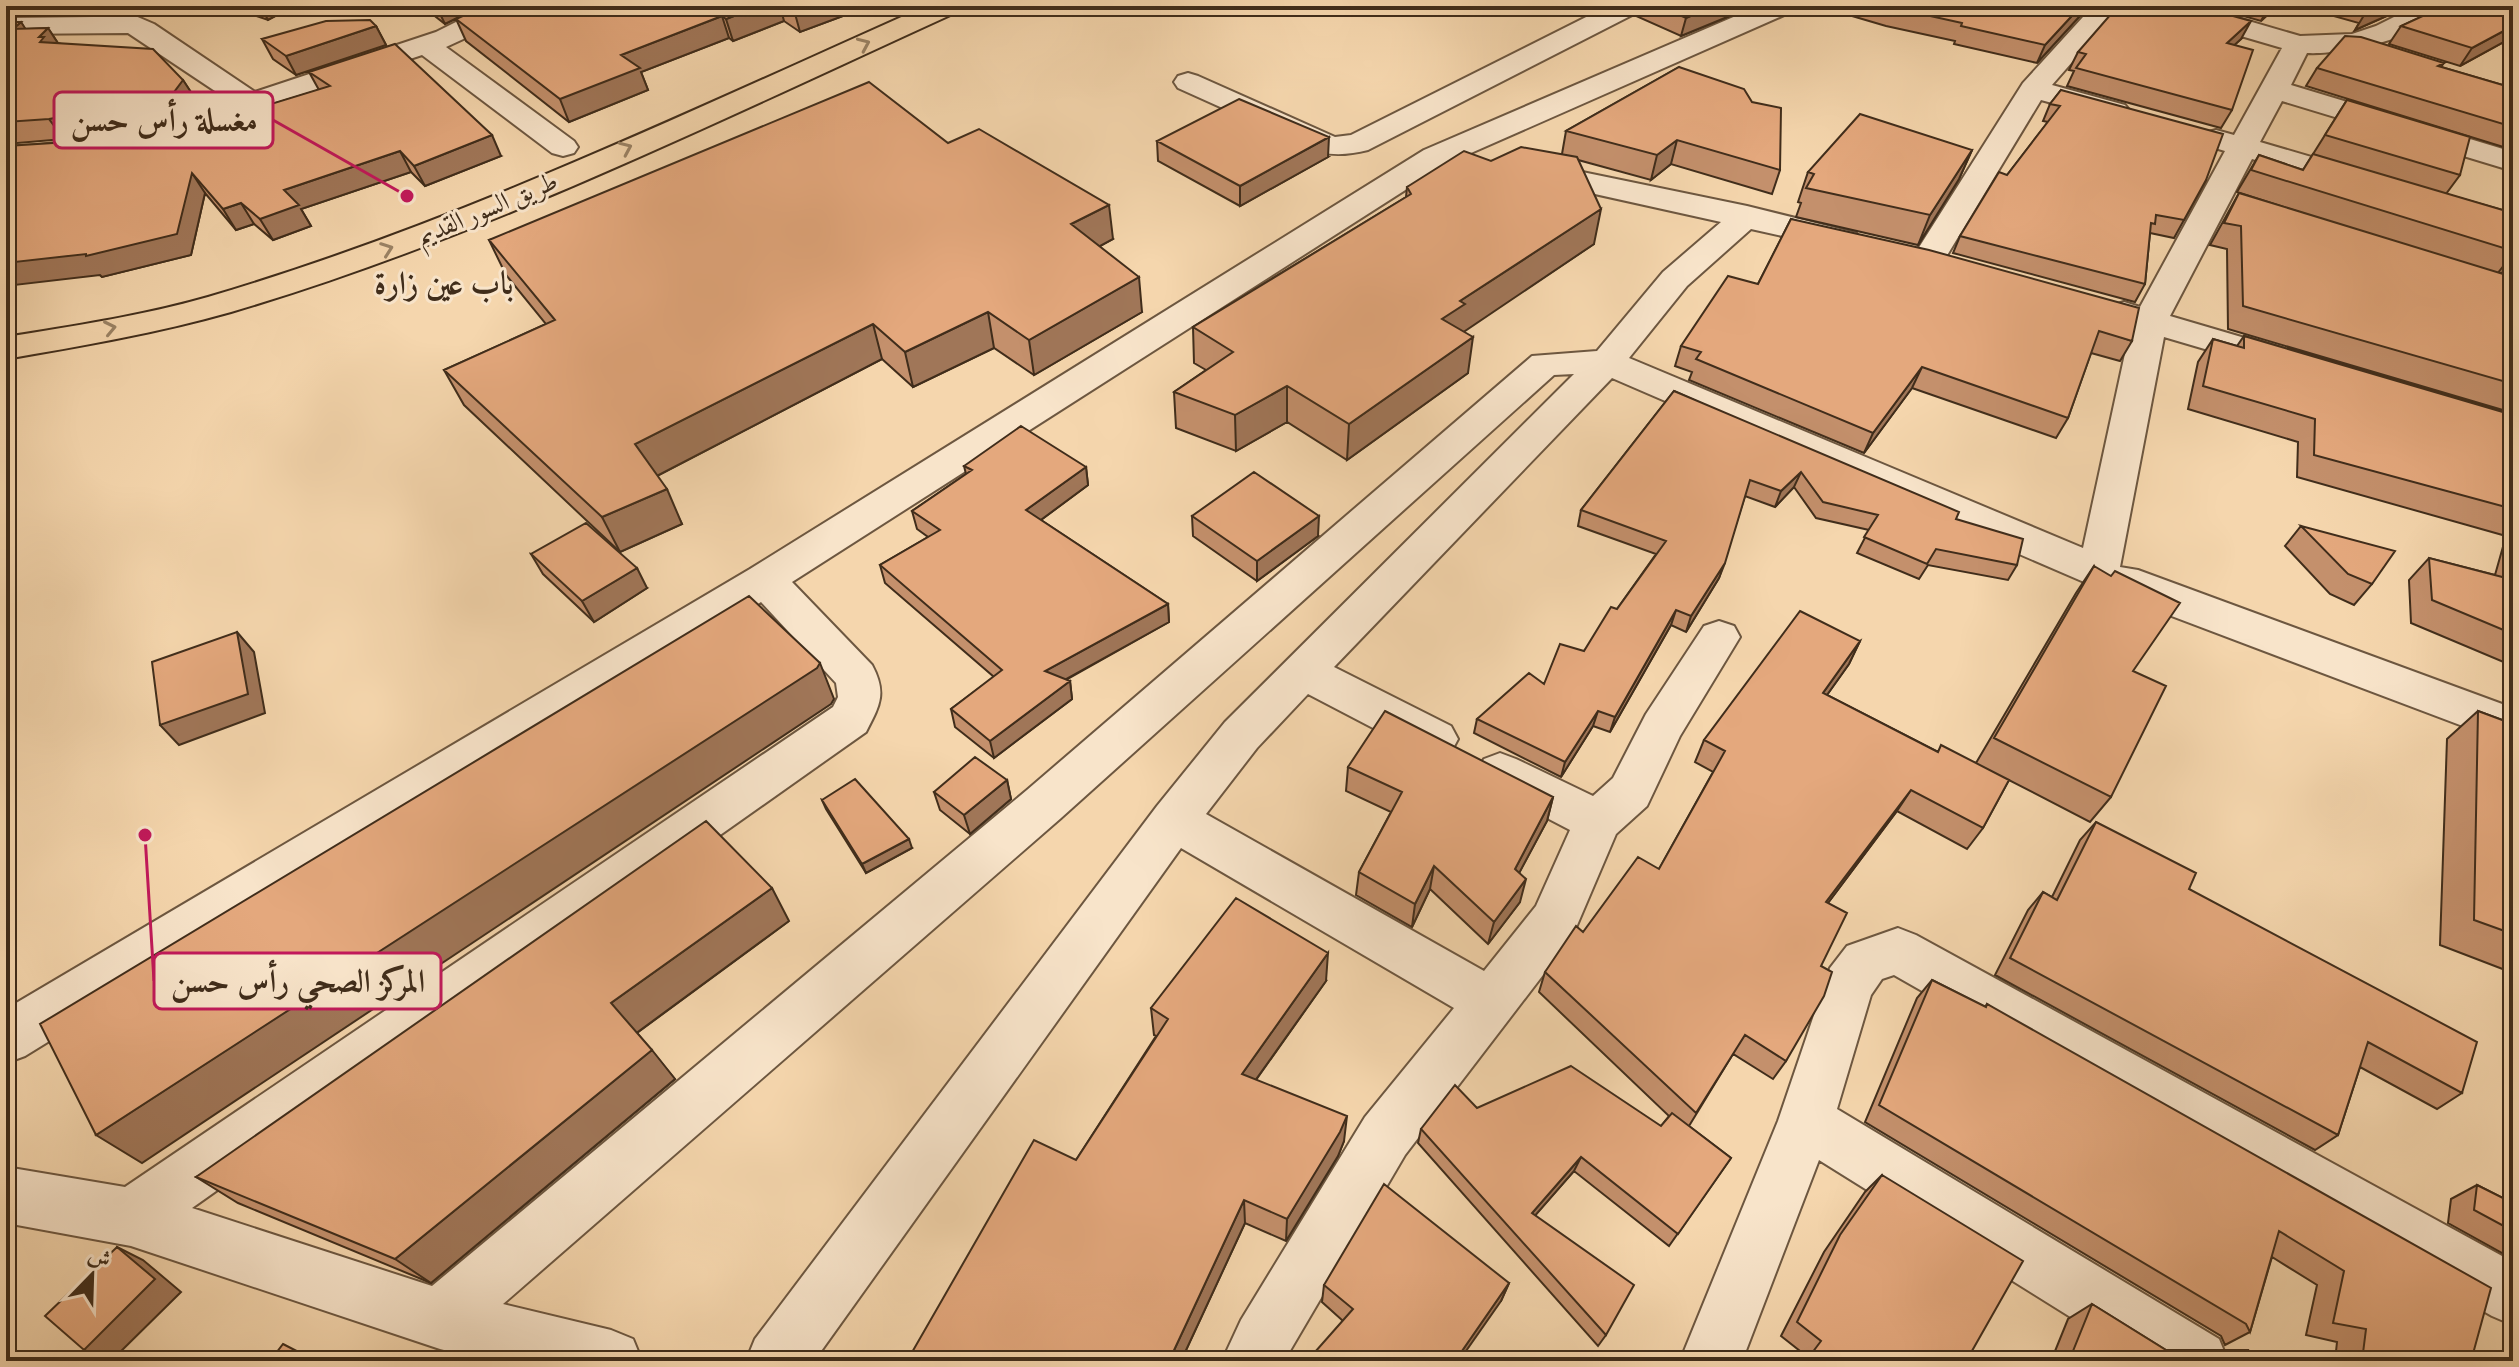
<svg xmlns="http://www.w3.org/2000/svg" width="2519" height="1367" viewBox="0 0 2519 1367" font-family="'EB Garamond',Amiri,serif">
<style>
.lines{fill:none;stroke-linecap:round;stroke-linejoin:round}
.minor-casing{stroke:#6d5740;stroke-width:4}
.major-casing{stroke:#402d1b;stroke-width:4}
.minor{fill:#f8e4ca;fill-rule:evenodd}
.major{fill:#f5d6ad;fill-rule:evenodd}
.wall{fill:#c4906c;stroke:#402d1b;stroke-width:2}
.shaded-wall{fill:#a07658;stroke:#402d1b;stroke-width:2}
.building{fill:#e4a87d;stroke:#402d1b;stroke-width:2}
.oneway{stroke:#9a8264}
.labels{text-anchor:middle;stroke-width:6;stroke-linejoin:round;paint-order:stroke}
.far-street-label{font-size:26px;fill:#402d1b;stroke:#f8e4ca}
.far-district-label{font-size:32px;font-weight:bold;fill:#402d1b;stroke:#f8e4ca}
.leader{fill:none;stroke:#c2185b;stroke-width:3}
.callout-dot{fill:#c2185b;stroke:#f8e4ca;stroke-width:3}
.callout{fill:#f8e4ca;stroke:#c2185b;stroke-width:3}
.callout-label{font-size:32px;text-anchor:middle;font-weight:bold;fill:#402d1b}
</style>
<rect width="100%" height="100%" fill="#f5d6ad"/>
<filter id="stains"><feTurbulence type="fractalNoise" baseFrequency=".0025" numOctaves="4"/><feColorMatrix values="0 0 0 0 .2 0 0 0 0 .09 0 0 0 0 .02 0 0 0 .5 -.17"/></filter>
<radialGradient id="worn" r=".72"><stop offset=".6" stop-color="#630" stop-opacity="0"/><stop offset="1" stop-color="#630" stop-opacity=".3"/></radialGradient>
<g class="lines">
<defs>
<path id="minor" d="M77,6H112L154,24L255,92L436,32L488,6H519L498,23L446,47L574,141L578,147L574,153L563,156L552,153L422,55L148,146L83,160L6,165V147C85,144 156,127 230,101L128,33L6,34V18L93,17L81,12Z
M1608,6H1642L1638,12L1368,150C1352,154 1336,156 1320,152L1178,88L1174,82L1178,76L1188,73L1198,76L1335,137L1351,135Z
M1759,6H1795L1791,12L1446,164L792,582L872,665C887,693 880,705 866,732L192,1208L432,1286L1027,790L1532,356L1597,351L1663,272L1721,222L1518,177L1514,170L1518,163L1529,161L1747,206L1856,233L1860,240L1856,247L1844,250L1751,229L1687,286L1629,358L2083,548L2131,326L2112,320L2107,313L2112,306L2124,302L2140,307L2225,151L2205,145L2201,139L2205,133L2216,130L2234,135L2282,48L2159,12L2155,6H2197L2300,36L2352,34L2376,26L2416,6H2448C2427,37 2344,55 2307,53L2291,85L2513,152V171L2282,101L2260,142L2376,176L2381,183L2376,190L2365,192L2252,159L2170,316L2289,351L2294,359L2289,367L2276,370L2164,337L2120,567L2138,570L2513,708V745L2108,592L2104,584L2084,582L1612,378L1334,667L1451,726L1458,739L1451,752L1435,757L1419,752L1308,694L1257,748L1206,814L1484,971L1536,906L1570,830L1484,785L1477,772L1484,759L1500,753L1516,759L1593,796L1613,778L1646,714L1704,626L1719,621L1734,626L1740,637L1680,736L1647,806L1616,834L1572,937L1405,1155L1284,1361H1222L1241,1320L1365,1117L1454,1008L1181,848L814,1361H746L755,1339L1157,806L1225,722L1574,374L1554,375L1061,818L503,1304L611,1330L633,1339L642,1361H488L440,1349L131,1246L6,1223V1167L125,1187L833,707L838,697L836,683L761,602L25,1056L6,1063V1009L750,569L1424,150Z
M2093,6H2121L2052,85L2125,105L2130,111L2125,117L2115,120L2041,100L1940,267L1928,270L1916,267L1911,260L2023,83Z
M1898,928L1916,935L2513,1262V1325L2492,1316L1894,975L1882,979L1871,995L1837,1109L2219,1339L2228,1361H2141L1819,1160L1742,1361H1680L1778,1121L1830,968L1847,946Z"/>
<path id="major" d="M926,6H961L957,12C720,120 482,238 231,312C157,333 81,346 6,359V337C73,326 142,316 208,297C456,224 690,111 926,6Z"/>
</defs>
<use href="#minor" class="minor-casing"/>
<use href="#major" class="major-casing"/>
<use href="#minor" class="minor"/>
<use href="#major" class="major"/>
</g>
<path class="wall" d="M228,6H294L268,20Z
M422,6H481L445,24Z
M485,6H867V7L800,32L784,21L733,41L729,38L641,72L648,90L569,122L466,41L456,19Z
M1638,6H1754L1681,36L1636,16Z
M1818,6H2089L2037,63L1954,44L1955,41L1886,26Z
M2208,6H2277L2261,21Z
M2298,6H2409L2355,30L2359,23Z
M2513,6V37L2460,66L2389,44L2401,26L2436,10Z
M6,22H21L25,29L48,28L58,43L183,80L196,100L187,112L119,130L64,139L6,144Z
M376,26L386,45L296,75L273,59L262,39Z
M2241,39L2234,45L2232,110L2221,128L2067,86L2074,71L2069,70L2078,52Z
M2444,63L2441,67L2513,88V150L2306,86L2317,68Z
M1679,67L1780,170L1772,194L1671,164L1651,180L1578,160L1594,244L1463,331L1468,373L1347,460L1287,422L1236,451L1176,428L1174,392L1206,370L1194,363L1193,327L1406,197L1407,187L1491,161L1562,154L1566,131Z
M309,72L501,156L425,186L411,172L301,209L311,226L273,240L254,224L236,230L205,193L191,255L102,277L100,275L69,142L149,124L159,138L319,90Z
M2061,90L2206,180L2174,238L2150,233L2145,284L2135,302L1953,253L1960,236L2048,122L2043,121L2050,104Z
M2347,100L2460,175L2446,194L2513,213V270L2498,274L2513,277V413L2228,329L2227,249L2210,245L2239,193L2340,225L2237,192L2259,155L2303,170Z
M1157,141L1328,157L1240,206L1158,161Z
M948,143L1113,239L1100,246L1142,312L1034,375L994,348L913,387L882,359L657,476L682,524L620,552L464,405L444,370L546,324L506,275L489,240Z
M1972,150L1959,179L1918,245L1796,217L1801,203L1798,202L1808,172Z
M1791,219L2132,341L2120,361L2091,353L2068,418L2056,438L1912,388L1864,453L1689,380L1692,372L1675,366L1681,346L1758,284Z
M2244,336L2513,415V666L2411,623L2409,580L2429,558L2495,575L2506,536L2297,477L2298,442L2188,409L2198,362L2213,339L2237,346Z
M1674,391L1956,519L2017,565L2008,580L1928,565L1919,579L1857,553L1869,530L1816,518L1794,487L1775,507L1745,496L1719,578L1686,632L1671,625L1610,732L1593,726L1561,777L1474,733L1477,719L1544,684L1584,651L1617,609L1656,554L1578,526L1581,510Z
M964,466L1086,467L1088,485L1041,520L1168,604L1169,622L1066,680L1070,681L1072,699L994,758L955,727L951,709L994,677L885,583L880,565L928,537L917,529L912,511L966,474Z
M1192,516L1318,536L1257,581L1193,536Z
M2301,526L2372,584L2354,605L2330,594L2285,546Z
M531,554L647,588L594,622L543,574Z
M2094,566L2133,671L2111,797L2090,822L2009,780L1983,828L1967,849L1897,811L1828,903L1821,966L1786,1061L1773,1079L1733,1054L1689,1126L1731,1158L1669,1246L1574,1171L1535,1215L1606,1335L1598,1346L1418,1143L1421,1129L1477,1108L1661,1126L1669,1116L1539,992L1545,972L1583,932L1659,869L1713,772L1695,762L1704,740L1860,641L1849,664L1827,695L1938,752L1976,763L2076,593Z
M2478,711L2513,724V973L2440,945L2447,739Z
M1348,767L1553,797L1547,821L1519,873L1520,902L1488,944L1430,889L1412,927L1356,895L1359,872L1391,812L1346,791Z
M1007,780L1011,799L970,834L940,810L934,792Z
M822,800L912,848L866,873L826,809Z
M2096,822L2189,889L2462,1093L2437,1109L2360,1067L2338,1135L2315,1150L1995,975L2028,910L2043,892L2052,897L2080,840Z
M789,921L637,1033L675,1079L431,1283L238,1203L196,1177Z
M1932,980L1985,1007L1987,1004L2471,1361H2335L2337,1342L2306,1335L2317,1285L2272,1257L2250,1332L2225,1345L2221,1336L1865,1122L1917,998Z
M1326,981L1256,1080L1344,1141L1338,1156L1286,1241L1245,1223L1181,1361H907L1076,1160L1156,1036L1154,1035L1151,1008Z
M1882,1175L1968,1358L1973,1361H1800L1805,1355L1781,1336L1824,1252L1865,1192Z
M2477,1185L2513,1203V1259L2448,1223L2451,1199Z
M1509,1283L1501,1301L1343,1321L1322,1302L1324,1285Z
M2092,1304L2166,1350L2245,1361H2051L2068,1319Z
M2513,1345V1361H2501Z"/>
<path class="shaded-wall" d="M260,6H294L268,20Z
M436,6H481L445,24Z
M760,6H780L784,21L733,41L726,19Z
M806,6H867V7L800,32L794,10Z
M1714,6H1754L1681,36L1686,18Z
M2081,6H2089L2037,63L2045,45Z
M2269,6H2277L2261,21Z
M2380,6H2409L2355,30L2366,12Z
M722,16L729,38L641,72L648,90L569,122L560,99L621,55Z
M2251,21L2241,39L2217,61L2227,43Z
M21,22L34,42L13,29Z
M376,26L386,45L296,75L286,56Z
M2513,26V37L2460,66L2472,48Z
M48,28L61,48L40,42L39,37Z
M183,80L196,100L187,112L119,130L64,139L49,119Z
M149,124L163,144L131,147Z
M492,135L501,156L425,186L414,166Z
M1329,137L1328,157L1240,206V186Z
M1677,140L1671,164L1651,180L1657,155Z
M1972,150L1959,179L1918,245L1930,215Z
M400,151L411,172L301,209L311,226L273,240L260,219L284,190Z
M192,173L205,193L191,255L102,277L100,275L6,286V263Z
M241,203L254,224L236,230L223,209Z
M1109,205L1113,239L1076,259L1071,224Z
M1601,209L1594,244L1462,333L1442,319L1460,301Z
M2513,254V270L2497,274Z
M1139,277L1142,312L1034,375L1029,340Z
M988,312L994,348L913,387L905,352Z
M873,324L882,359L651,479L635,444Z
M1473,337L1468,373L1347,460L1349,424Z
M1922,367L1912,388L1864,453L1873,433Z
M1287,386V422L1236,451L1235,415Z
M1086,467L1088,485L1030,528L1026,510Z
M1801,472L1794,487L1775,507L1781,491Z
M667,489L682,524L620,552L602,517Z
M1319,516L1318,536L1257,581V561Z
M1725,563L1719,578L1686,632L1691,616Z
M637,568L647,588L594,622L582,601Z
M1168,604L1169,622L1048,689L1045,671Z
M1676,610L1671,625L1610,732L1615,717Z
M237,632L254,652L265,713L179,745L160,725Z
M1860,641L1849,664L1812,716L1823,693Z
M820,663L834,699L831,704L142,1163L96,1135Z
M1070,681L1072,699L994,758L990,741Z
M1598,711L1593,726L1561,777L1565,762Z
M1007,780L1011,799L970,834L964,815Z
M1911,790L1897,811L1813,923L1826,902Z
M1553,797L1547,821L1509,892L1515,869Z
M909,839L912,848L866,873L862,864Z
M1434,866L1430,889L1412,927L1415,904Z
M1526,879L1520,902L1488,944L1494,922Z
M772,888L789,921L635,1034L611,1003Z
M1328,953L1326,981L1242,1099V1074Z
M652,1050L675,1079L431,1283L395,1259Z
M1347,1116L1344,1141L1338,1156L1286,1241L1287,1219Z
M1581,1157L1574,1171L1526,1226L1532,1213Z
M1244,1200L1245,1223L1181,1361H1169Z
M117,1247L143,1260L181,1292L111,1361L84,1350Z
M1509,1283L1501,1301L1459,1361H1455Z"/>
<path class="building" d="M485,6H760L726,19L722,16L621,55L640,68L560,99L456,19Z
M788,6H806L794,10Z
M1658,6H1714L1686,18Z
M1885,6H2081L2045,45L1961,26L1962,23Z
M2118,6H2197L2251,21L2227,43L2253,50L2232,110L2076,68L2086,54L2078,52Z
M2372,6H2380L2366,12Z
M2441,6H2513V26L2472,48L2401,26L2436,10Z
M370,20L376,26L286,56L262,39L326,21Z
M6,22H21L13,29L48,28L39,37H44L40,42L153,49L183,80L174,92L105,109L49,119L6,122Z
M2345,36L2361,37L2444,63L2438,66L2513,88V127L2317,68Z
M395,44L492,135L414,166L400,151L284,190L299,205L260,219L241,203L223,209L192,173L177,234L86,256V254L6,263V146L69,142L149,124L131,147L330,86L309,72Z
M1679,67L1744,89L1752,102L1781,108L1780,170L1677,140L1657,155L1566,131Z
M869,82L948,143L979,129L1109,205L1071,224L1139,277L1029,340L988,312L905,352L873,324L635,444L667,489L602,517L444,370L555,320L489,240Z
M2061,90L2223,134L2206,180L2184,220L2156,215L2155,224L2151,223L2145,284L1960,236L1999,172L2007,175L2060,106L2050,104Z
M1239,99L1329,137L1240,186L1157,141Z
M2347,100L2470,137L2460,175L2325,135Z
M1860,114L1972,150L1930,215L1806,188L1814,174L1808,172Z
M1521,147L1577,157L1601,209L1460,301L1465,304L1442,319L1473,337L1349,424L1287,386L1235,415L1174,392L1233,352L1193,327L1411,194L1407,187L1464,151L1491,161Z
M2313,154L2513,213V251L2251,170L2259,155L2303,170Z
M2239,193L2513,277V384L2243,306L2241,226L2224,223Z
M1791,219L1929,250L2139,308L2132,341L2099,331L2068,418L1922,367L1873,433L1696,359L1701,352L1681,346L1728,276L1758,284Z
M2244,336L2513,415V509L2314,455L2315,419L2203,386L2213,339L2244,348Z
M1674,391L1959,512L1956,519L2023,539L2017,565L1936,549L1927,564L1864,537L1878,515L1823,502L1801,472L1781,491L1750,480L1725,563L1691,616L1676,610L1615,717L1598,711L1565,762L1477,719L1529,673L1544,684L1560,644L1584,651L1611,607L1617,609L1666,541L1581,510Z
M1021,426L1086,467L1026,510L1168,604L1045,671L1070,681L990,741L951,709L1002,670L880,565L940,530L912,511L972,470L964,466Z
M1254,472L1319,516L1257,561L1192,516Z
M586,523L637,568L582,601L531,554Z
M2301,526L2395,551L2372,584L2348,574Z
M2429,558L2510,579L2513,569V634L2432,600Z
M2094,566L2111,576L2115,571L2180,603L2133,671L2166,686L2111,797L1994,738Z
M749,596L820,663L817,668L96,1135L40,1024Z
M1800,611L1860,641L1823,693L1938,752L1941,745L2009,780L1983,828L1911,790L1826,902L1847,913L1821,966L1832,972L1824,996L1786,1061L1745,1035L1696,1113L1545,972L1576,926L1583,932L1638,857L1659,869L1725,751L1704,740Z
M237,632L248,694L160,725L152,662Z
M1385,711L1553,797L1515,869L1526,879L1494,922L1434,866L1415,904L1359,872L1402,792L1348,767Z
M2478,711L2513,724V934L2474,920Z
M975,757L1007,780L964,815L934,792Z
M855,779L909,839L862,864L822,800Z
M706,821L772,888L611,1003L652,1050L395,1259L196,1177Z
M2096,822L2196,873L2189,889L2477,1042L2462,1093L2368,1042L2338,1135L2010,958L2043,892L2057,900Z
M1236,898L1328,953L1242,1074L1347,1116L1340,1132L1287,1219L1244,1200L1169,1361H907L1034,1140L1076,1160L1168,1019L1151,1008Z
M1932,980L1986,1007L1987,1004L2491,1288L2471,1361H2362L2366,1329L2333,1323L2344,1271L2279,1231L2250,1332L2246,1324L1879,1105Z
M1571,1066L1661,1126L1672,1113L1731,1158L1678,1234L1581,1157L1532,1213L1634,1285L1606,1335L1421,1129L1455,1085L1477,1108Z
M1882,1175L2023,1261L1968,1358L1973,1361H1806L1821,1341L1797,1322L1840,1235Z
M1384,1184L1509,1283L1455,1361H1307L1353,1309L1324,1285Z
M2477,1185L2513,1203V1231L2474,1210Z
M117,1247L155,1279L84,1350L45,1316Z
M2092,1304L2166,1350H2248L2245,1361H2069Z
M283,1344L316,1361H270Z"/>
<defs><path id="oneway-chevron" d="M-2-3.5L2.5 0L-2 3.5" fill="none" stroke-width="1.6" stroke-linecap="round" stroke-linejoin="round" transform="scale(2)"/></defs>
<g class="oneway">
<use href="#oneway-chevron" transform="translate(864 44) rotate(-24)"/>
<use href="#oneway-chevron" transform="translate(626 148) rotate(-24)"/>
<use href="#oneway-chevron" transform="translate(387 249) rotate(-20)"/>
<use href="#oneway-chevron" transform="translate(110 328) rotate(-12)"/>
</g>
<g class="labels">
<g class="far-street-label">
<text transform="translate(487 208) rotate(-23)" y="9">طريق السور القديم</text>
</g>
<g class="far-district-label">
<text x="444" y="294">باب عين زارة</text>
</g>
</g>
<path class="leader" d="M407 196L273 120M145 835L154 981"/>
<g class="callout-dot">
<circle cx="407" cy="196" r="8"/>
<circle cx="145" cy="835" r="8"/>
</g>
<g class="callout">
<rect x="54" y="92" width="219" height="56" rx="8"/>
<rect x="154" y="953" width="287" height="56" rx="8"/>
</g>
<g class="callout-label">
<text x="164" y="131">مغسلة رأس حسن</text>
<text x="298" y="992">المركز الصحي رأس حسن</text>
</g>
<rect width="2519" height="1367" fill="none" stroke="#f5d6ad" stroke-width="32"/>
<rect x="8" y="8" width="2503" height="1351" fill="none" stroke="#402d1b" stroke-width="4"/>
<rect x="16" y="16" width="2487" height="1335" fill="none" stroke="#402d1b" stroke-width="2"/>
<g transform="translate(92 1275) rotate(23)" stroke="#f8e4ca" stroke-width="6" paint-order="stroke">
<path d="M0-6L14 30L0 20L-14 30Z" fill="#402d1b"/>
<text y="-12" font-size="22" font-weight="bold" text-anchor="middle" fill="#402d1b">ش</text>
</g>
<rect width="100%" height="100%" filter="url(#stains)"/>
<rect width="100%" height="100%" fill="url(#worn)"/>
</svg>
